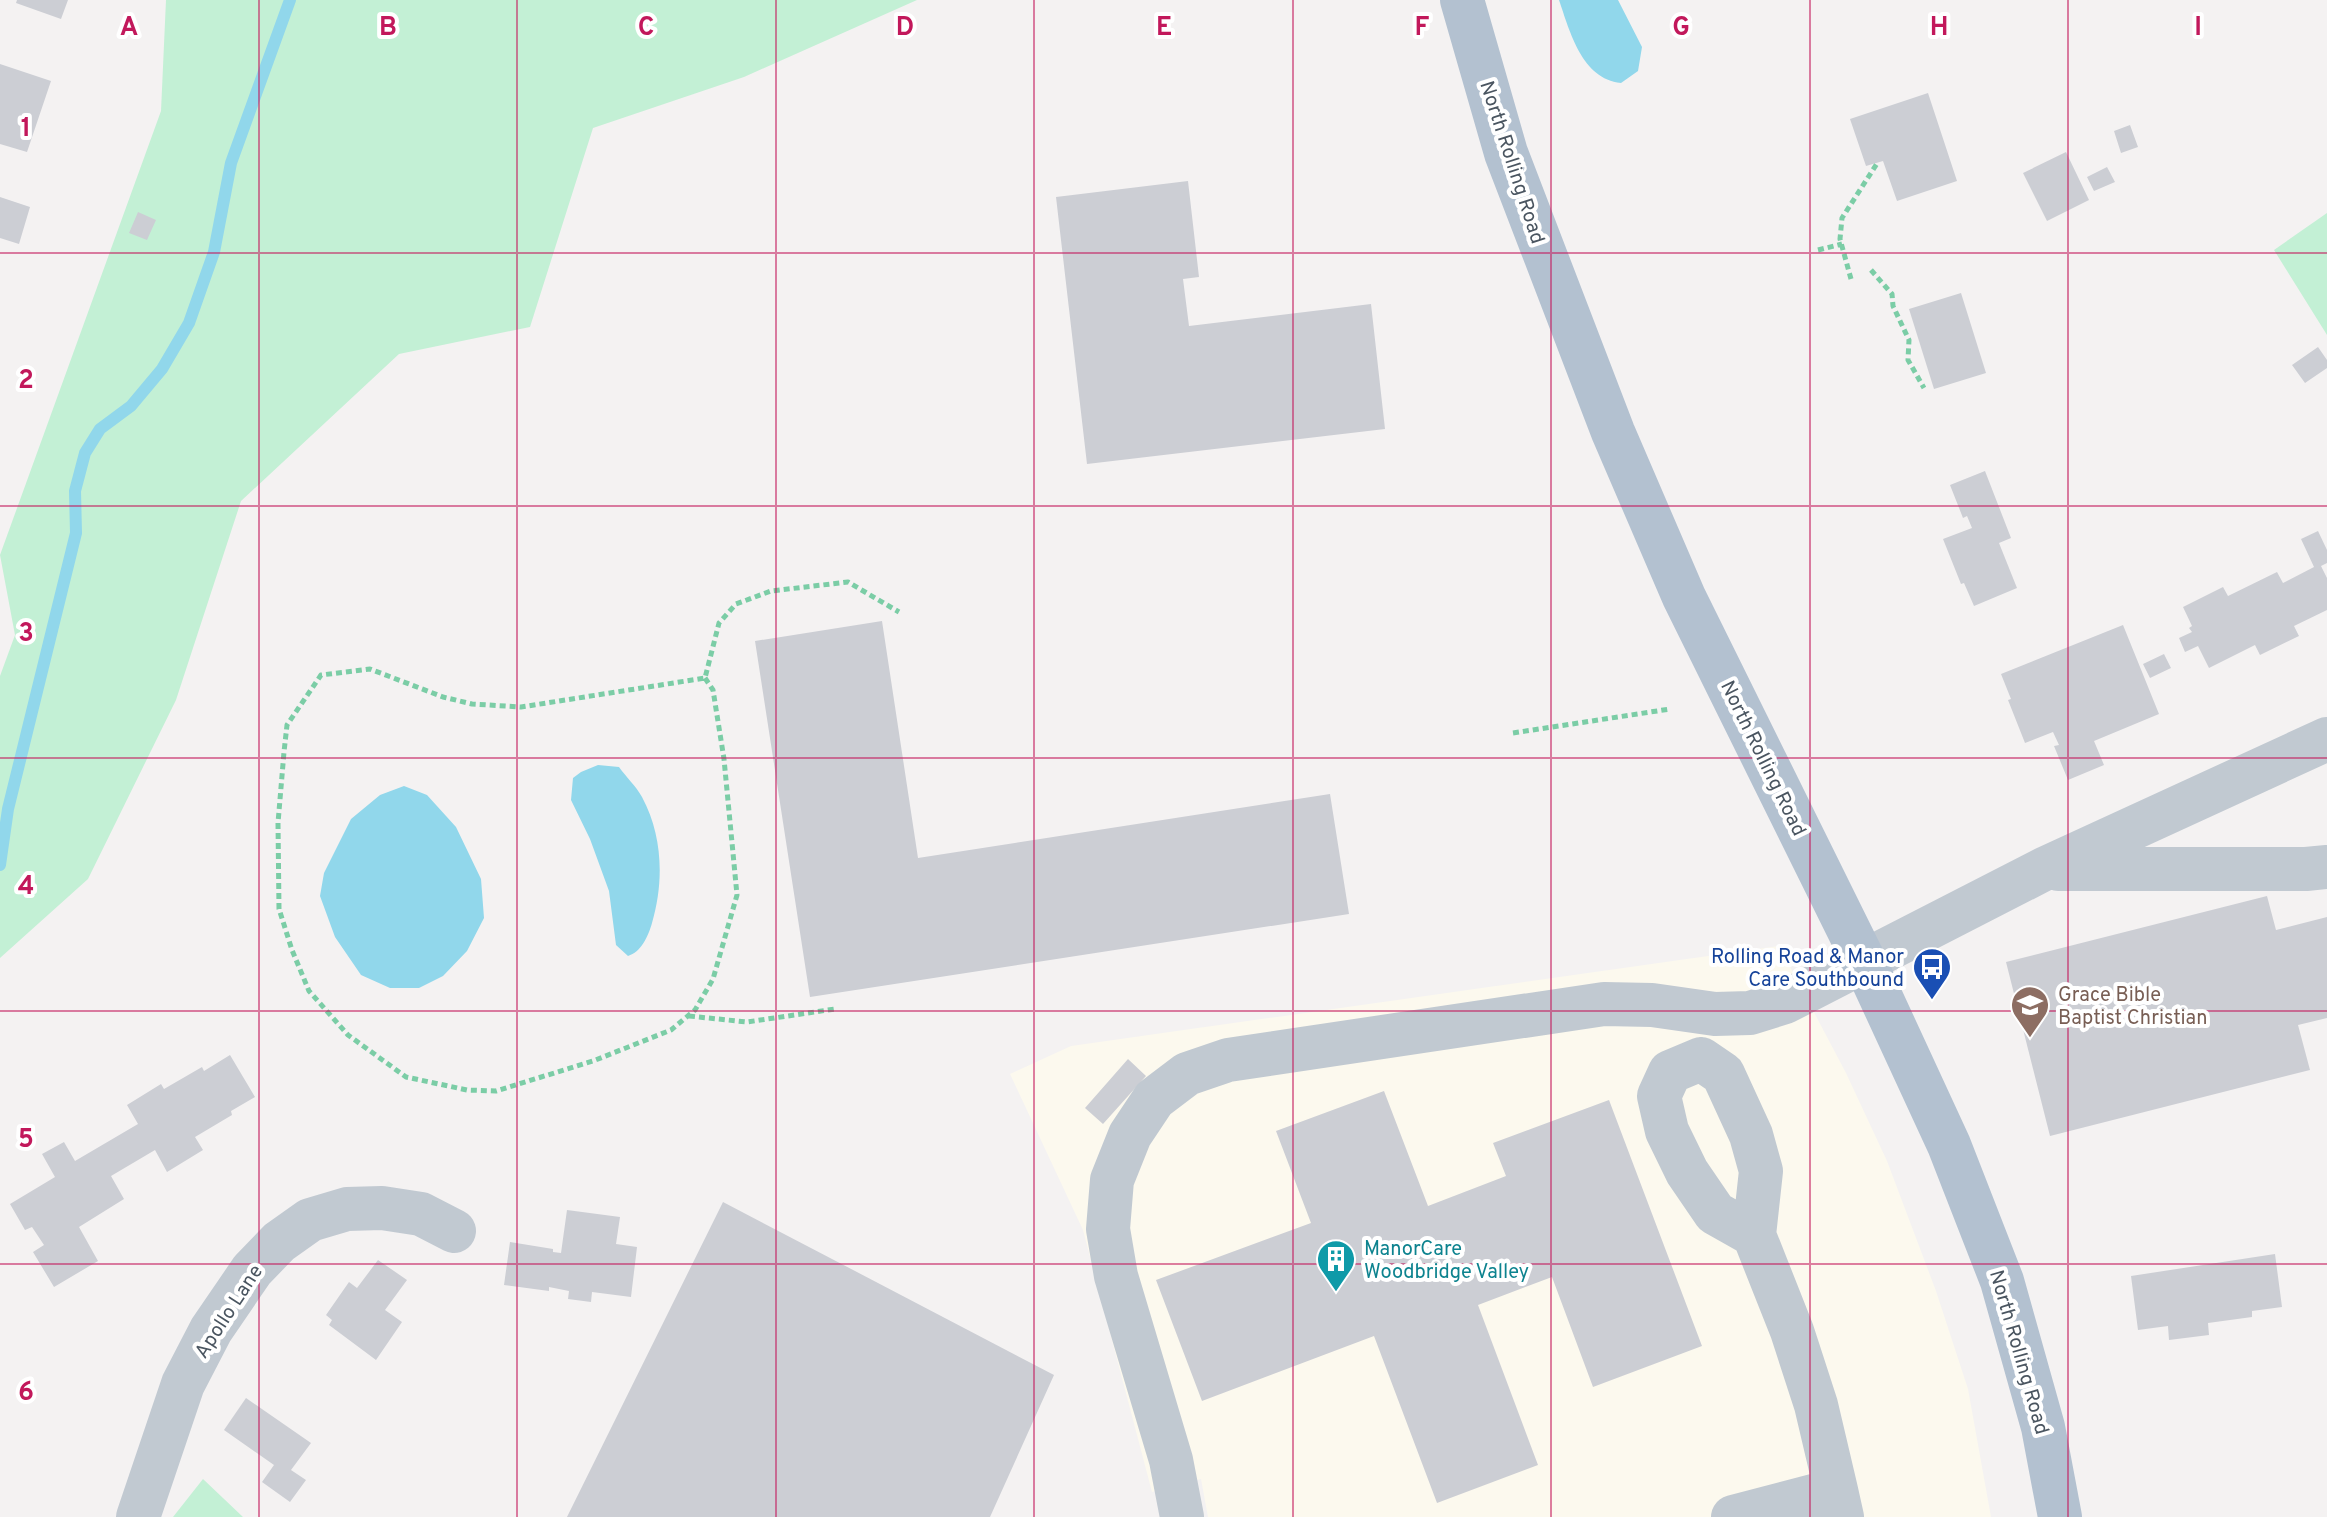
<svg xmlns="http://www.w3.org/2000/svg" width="2327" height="1517" viewBox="0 0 2327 1517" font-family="Overpass,sans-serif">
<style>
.commercial{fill:#fcf9ee}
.green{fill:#c3f0d5}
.water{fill:#91d7eb}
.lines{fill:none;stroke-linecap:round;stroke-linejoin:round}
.stream{stroke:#91d7eb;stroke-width:12}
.building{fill:#ccced4}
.path{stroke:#7bcda6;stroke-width:5;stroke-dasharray:6 4;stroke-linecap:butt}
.minor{stroke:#c1c9d1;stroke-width:44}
.major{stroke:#b3c1d0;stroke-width:44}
.grid{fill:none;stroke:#c2185b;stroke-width:2;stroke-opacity:0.55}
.labels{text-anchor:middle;stroke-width:8;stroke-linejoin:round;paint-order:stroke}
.street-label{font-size:20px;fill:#4a5560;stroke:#fff}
.transit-label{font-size:20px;fill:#164399;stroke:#fff;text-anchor:end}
.education-label{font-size:20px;fill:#785e54;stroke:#fff;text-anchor:start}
.culture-label{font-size:20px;fill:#0d838f;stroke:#fff;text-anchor:start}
.grid-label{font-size:26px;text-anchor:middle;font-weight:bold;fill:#c2185b;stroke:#fff;stroke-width:8;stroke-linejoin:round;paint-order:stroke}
</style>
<rect width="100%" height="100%" fill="#f4f2f2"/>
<path class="commercial" d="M1779,946L1846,1073L1887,1161L1936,1291L1968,1389L1991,1517H1208L1201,1479L1152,1492L1083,1230L1010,1074L1071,1046Z"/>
<path class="green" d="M166,0H917L744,77L593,128L530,327L399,354L241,501L176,700L88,879L0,958V676L15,635L0,555L161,111Z
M2327,213V335L2274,250Z
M203,1479L243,1517H173Z"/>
<path class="water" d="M1559,0H1618L1642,47L1638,71L1621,83C1582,79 1570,32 1559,0Z
M598,765L619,767C626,777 636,786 642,797C663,836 664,882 652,923C648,937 641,952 628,956L616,945L609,891L590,839L571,800L573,778L581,772Z
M404,786L427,795L456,827L481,879L484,918L467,951L443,976L419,988H390L361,975L335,937L320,896L324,873L351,819L380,795Z"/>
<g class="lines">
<path class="stream" d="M0,865L8,809L76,533L75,491L85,453L100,429L131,406L162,369L189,323L214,252L231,163L290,0"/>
</g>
<path class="building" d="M17,0H68L61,19L16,3Z
M0,64L51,81L27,152L0,144Z
M1928,93L1957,181L1897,201L1883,161L1866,166L1850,119Z
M2130,125L2138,147L2121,153L2114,131Z
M2066,152L2089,200L2047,221L2023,173Z
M2107,167L2115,182L2094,191L2087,177Z
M1188,181L1199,277L1183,279L1189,326L1371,304L1385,429L1087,464L1056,197Z
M0,197L30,207L19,244L0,238Z
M138,212L156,220L147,240L129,233Z
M1961,293L1986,373L1934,389L1909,309Z
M2318,347L2327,360V368L2305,383L2292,365Z
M1985,471L2011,538L1999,543L2017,588L1974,606L1964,583L1961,584L1943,539L1972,528L1967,516L1963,518L1950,485Z
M2318,531L2327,550V563L2321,566L2327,578V610L2294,626L2299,636L2260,655L2255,645L2209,668L2198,646L2185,652L2179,638L2192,632L2189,628L2192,626L2183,607L2223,587L2228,596L2277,572L2283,583L2314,567L2301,539Z
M882,621L918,858L1330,794L1349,914L810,997L755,641Z
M2123,625L2159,714L2094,741L2104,765L2068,780L2054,746L2059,745L2053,732L2025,743L2008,700L2011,699L2001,674Z
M2164,654L2171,668L2150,678L2143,664Z
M2267,896L2276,930L2327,917V1018L2298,1025L2310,1070L2050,1136L2006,962Z
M230,1055L255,1097L231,1111L232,1115L195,1137L203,1150L167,1172L155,1150L111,1176L124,1199L79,1227L98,1261L54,1287L33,1252L44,1245L32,1227L25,1230L10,1204L55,1177L42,1154L64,1142L75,1161L138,1124L127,1105L161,1084L164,1089L202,1067L204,1071Z
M1128,1059L1146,1076L1103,1124L1085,1108Z
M1384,1091L1428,1206L1506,1176L1493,1143L1609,1100L1702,1346L1593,1387L1552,1277L1478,1305L1538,1465L1437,1503L1374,1336L1202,1401L1156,1280L1311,1223L1276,1131Z
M723,1202L1054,1375L990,1517H567Z
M567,1210L620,1217L616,1244L637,1247L631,1297L592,1292L591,1302L568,1299L569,1291L549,1287V1291L504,1285L510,1242L553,1249V1252L561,1253Z
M2275,1254L2282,1307L2252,1311V1317L2208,1323L2209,1335L2169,1340L2168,1326L2138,1330L2131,1276Z
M378,1260L407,1280L385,1310L402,1322L376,1360L329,1325L332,1320L326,1315L349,1282L357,1288Z
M246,1398L311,1443L291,1470L306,1480L290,1502L262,1482L274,1465L224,1430Z"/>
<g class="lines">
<path class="path" d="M1818,250L1842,244
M1871,270L1892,294L1893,306L1909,340L1908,360L1924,388
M1851,279L1840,239L1842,218L1878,162
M705,678L713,690L724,759L737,895L713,979L695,1010L671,1030L593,1061L496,1091L467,1090L406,1077L348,1035L309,991L292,950L279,909L278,823L284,752L287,725L321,675L370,669L443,697L472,704L521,707L705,678L719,623L736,604L771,591L848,582L899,612
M1513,733L1670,709
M689,1016L747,1022L835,1009"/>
<path class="minor" d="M2058,869H2306L2327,867
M1701,1059L1723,1074L1751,1135L1761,1171L1754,1235L1792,1331L1816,1405L1836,1490
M1701,1059L1670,1072L1659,1096L1667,1131L1687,1172L1715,1213L1754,1235
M138,1517L183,1384L211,1330L252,1270L279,1242L310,1220L347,1209L382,1208L421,1214L454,1231
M1182,1517L1171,1460L1116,1276L1108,1229L1112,1180L1130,1135L1154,1099L1187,1074L1228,1060L1604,1004L1652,1005L1715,1014L1750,1013L1785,1002L2044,869L2327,739
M1733,1517L1836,1490L1842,1517"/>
<path class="major" d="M1462,0L1506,153L1613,432L1684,597L1865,963L1949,1145L2002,1281L2043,1427L2060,1517"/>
</g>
<path class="grid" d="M259,0V1517M517,0V1517M776,0V1517M1034,0V1517M1293,0V1517M1551,0V1517M1810,0V1517M2068,0V1517M0,253H2327M0,506H2327M0,758H2327M0,1011H2327M0,1264H2327"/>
<defs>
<symbol id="bus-pin" viewBox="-11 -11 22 30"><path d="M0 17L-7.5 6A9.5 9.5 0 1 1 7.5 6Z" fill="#1a4fb4" stroke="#fff"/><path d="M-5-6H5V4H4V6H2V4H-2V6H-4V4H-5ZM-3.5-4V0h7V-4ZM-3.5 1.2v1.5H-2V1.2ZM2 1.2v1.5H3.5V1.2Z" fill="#fff"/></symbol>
<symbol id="school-pin" viewBox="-11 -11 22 30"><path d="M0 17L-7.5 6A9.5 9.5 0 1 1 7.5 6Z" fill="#8d6e63" stroke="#fff"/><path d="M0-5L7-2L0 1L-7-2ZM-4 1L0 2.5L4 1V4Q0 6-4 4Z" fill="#fff"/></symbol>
<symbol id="building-pin" viewBox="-11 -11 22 30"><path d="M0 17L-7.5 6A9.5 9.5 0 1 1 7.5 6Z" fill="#0f9aa8" stroke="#fff"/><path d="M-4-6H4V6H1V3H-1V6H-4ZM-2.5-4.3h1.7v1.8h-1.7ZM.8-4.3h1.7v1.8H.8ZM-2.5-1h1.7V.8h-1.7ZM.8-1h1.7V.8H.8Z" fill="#fff"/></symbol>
</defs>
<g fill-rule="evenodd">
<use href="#bus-pin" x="1910" y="945" width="44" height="60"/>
<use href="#school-pin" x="2008" y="983" width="44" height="60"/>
<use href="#building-pin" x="1314" y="1237" width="44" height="60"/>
</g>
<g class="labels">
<g class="street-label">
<text transform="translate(1513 162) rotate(72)" y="7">North Rolling Road</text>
<text transform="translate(1764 758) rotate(64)" y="7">North Rolling Road</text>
<text transform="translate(228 1311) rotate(-57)" y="7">Apollo Lane</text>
<text transform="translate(2020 1352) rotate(74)" y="7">North Rolling Road</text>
</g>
<g class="transit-label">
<text x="1904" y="963">Rolling Road &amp; Manor<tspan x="1904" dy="23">Care Southbound</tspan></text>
</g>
<g class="education-label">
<text x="2058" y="1001">Grace Bible<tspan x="2058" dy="23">Baptist Christian</tspan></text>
</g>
<g class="culture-label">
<text x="1364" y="1255">ManorCare<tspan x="1364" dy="23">Woodbridge Valley</tspan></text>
</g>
</g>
<g class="grid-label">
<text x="129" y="35">A</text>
<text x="388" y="35">B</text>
<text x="646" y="35">C</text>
<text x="905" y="35">D</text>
<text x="1164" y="35">E</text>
<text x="1422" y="35">F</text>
<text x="1681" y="35">G</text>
<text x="1939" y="35">H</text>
<text x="2198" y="35">I</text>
<text x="26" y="136">1</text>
<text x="26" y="388">2</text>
<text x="26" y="641">3</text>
<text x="26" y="894">4</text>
<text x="26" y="1147">5</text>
<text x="26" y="1400">6</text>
</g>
</svg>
